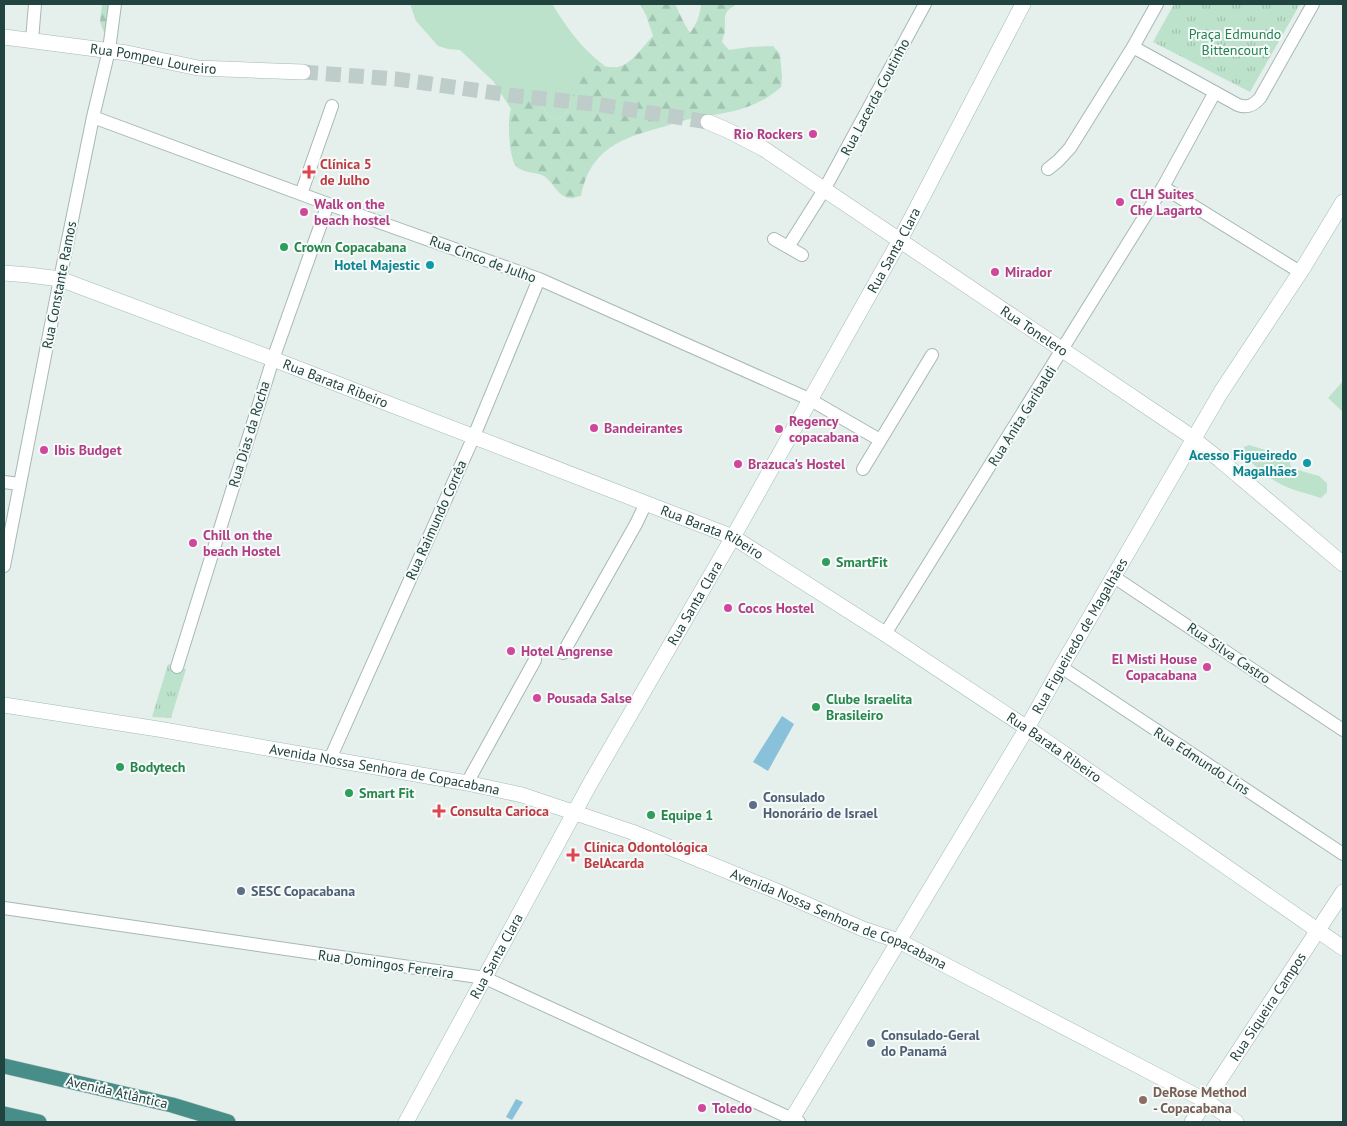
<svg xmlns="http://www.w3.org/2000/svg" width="1347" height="1126" viewBox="0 0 1347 1126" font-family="'PT Sans',sans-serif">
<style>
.green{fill:#bce2cc}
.forest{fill:url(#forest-firs)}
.park{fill:url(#park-tufts)}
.water{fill:#88c1d9}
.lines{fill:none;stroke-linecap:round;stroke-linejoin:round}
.tertiary-tunnel{stroke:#becdca;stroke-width:15;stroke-dasharray:15 8;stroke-linecap:butt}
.minor-casing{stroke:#a7b8b5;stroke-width:14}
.tertiary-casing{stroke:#a7b8b5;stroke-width:16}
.secondary-casing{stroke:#a2bcb8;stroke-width:16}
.trunk-casing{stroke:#c1cbca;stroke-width:16}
.minor{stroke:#fff;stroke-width:12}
.tertiary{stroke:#fff;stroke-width:15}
.secondary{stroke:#fff;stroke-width:15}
.trunk{stroke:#488e88;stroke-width:15}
.hotel-dot{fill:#d1479c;stroke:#f6fbf9;stroke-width:2}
.health-dot{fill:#e0444e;stroke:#f6fbf9;stroke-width:2}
.leisure-dot{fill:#2e9e5b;stroke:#f6fbf9;stroke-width:2}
.culture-dot{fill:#0f9aa8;stroke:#f6fbf9;stroke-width:2}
.service-dot{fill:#5c6f8a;stroke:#f6fbf9;stroke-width:2}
.education-dot{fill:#8d6e63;stroke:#f6fbf9;stroke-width:2}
.labels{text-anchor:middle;stroke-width:4;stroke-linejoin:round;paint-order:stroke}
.park-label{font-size:14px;fill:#277f56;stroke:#f6fbf9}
.street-label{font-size:14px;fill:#224440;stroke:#f6fbf9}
.hotel-label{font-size:14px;font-weight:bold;fill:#b23c85;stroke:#f6fbf9;text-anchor:start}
.health-label{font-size:14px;font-weight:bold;fill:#be3a42;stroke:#f6fbf9;text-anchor:start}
.leisure-label{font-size:14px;font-weight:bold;fill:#27864d;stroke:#f6fbf9;text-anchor:start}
.culture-label{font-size:14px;font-weight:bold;fill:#0d838f;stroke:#f6fbf9;text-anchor:end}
.service-label{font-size:14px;font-weight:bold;fill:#4e5e75;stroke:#f6fbf9;text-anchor:start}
.education-label{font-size:14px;font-weight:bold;fill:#785e54;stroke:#f6fbf9;text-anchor:start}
</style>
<defs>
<pattern id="forest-firs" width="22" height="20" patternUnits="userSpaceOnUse" patternTransform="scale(1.25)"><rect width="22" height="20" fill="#bce2cc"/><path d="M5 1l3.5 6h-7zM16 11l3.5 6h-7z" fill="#a1c3b0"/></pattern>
<pattern id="park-tufts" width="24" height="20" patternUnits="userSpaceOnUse" patternTransform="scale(1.25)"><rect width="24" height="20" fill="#bce2cc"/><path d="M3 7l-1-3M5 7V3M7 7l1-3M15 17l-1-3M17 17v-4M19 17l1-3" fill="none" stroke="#a1c3b0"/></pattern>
</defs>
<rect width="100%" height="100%" fill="#e5efec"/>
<path class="green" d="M410,4H552C568,29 580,47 605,66L594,65L573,97L569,107L563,117L553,119L545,111L540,101L518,100L511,109L493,81L460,50L448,49L438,46L416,21Z
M1343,381V412L1328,398Z
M1249,445L1289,457L1291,468L1319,476L1327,483V492L1321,498C1306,493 1290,490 1277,482C1264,475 1253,464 1243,454L1244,447Z"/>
<path class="forest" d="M102,4H122C118,17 115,23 104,32L100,22Z
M640,4H675L684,23L690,33C697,23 700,16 701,4H737C723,12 725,15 725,29C725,33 723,37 722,42L729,50L750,47L773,46L780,54L782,77L781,87C751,114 718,113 681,121C675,123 669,125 663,127C621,138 590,149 581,196C578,196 573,199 570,198C558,197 553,182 544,176C534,171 524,174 516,166C509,158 507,119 511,109C515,102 522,99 529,96L540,101L545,111L553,119L563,117C567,111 570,106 572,99C576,89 573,74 583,67C593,61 607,69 618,67C632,64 643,46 653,36L646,15Z"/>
<path class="park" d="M1174,4H1300L1250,92L1153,42Z
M168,664L186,669L171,718L152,717Z"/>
<path class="water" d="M782,716L794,724L768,771L753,762Z
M516,1099L523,1102L512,1120L506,1117Z"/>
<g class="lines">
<path class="tertiary-tunnel" d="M303,72L396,79L517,96L595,104L708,122"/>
<defs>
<path id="minor" d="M32,40L35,4
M1133,47L1238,105C1247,108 1253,106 1260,98L1313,4
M93,117L328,204L539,279L809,399L880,440
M1048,169L1058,161L1070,148L1133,47L1157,4
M1163,187L1300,272
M301,194L332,106
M774,239L802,255
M788,247L824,190L925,4
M863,469L932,355
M4,482L19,484
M4,566L60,279L93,117L109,50L115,4
M1114,577L1343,730
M885,634L1163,187L1215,92
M563,653L636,524L646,503
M177,667L273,359L328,204
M1061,667L1343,854
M330,759L474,436L539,279
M467,783L535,660
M4,908L485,978L799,1122"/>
<g id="tertiary">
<path id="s1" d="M4,37L127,53L198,68L303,72"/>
<path id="s2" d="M708,122L727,130L764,149L1186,433L1220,460L1343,564"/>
</g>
<g id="secondary">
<path id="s3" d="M4,273L29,275L60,279L273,359L733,537L885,634L1027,728L1343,948"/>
<path id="s4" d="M4,705L158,729L467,783L522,795L632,832L781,893L863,929L899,941L1206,1101L1236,1122"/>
<path id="s5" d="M406,1122L591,782L733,537L900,240L1023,4"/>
<path id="s6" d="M790,1122L1027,728L1061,667L1221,392L1303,268L1343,202"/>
<path id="s7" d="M1192,1122L1343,892"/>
</g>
<path id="trunk" d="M4,1066L172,1105L228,1122
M4,1114L39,1122"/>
</defs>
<use href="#minor" class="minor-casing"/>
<use href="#tertiary" class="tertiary-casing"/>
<use href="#secondary" class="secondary-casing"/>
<use href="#trunk" class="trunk-casing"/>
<use href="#minor" class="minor"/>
<use href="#tertiary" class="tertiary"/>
<use href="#secondary" class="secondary"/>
<use href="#trunk" class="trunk"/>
</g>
<g class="hotel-dot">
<circle cx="813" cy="134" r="5"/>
<circle cx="1120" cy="202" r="5"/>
<circle cx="304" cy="212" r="5"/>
<circle cx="995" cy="272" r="5"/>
<circle cx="594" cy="428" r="5"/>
<circle cx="779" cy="429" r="5"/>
<circle cx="44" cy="450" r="5"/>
<circle cx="738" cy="464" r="5"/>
<circle cx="193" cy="543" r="5"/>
<circle cx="728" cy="608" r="5"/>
<circle cx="511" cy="651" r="5"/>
<circle cx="1207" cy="667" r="5"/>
<circle cx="537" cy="698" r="5"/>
<circle cx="702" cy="1108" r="5"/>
</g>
<g class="health-dot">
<path d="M306.5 164.5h5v5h5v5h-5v5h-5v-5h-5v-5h5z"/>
<path d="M436.5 803.5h5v5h5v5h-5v5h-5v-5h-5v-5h5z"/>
<path d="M570.5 847.5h5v5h5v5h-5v5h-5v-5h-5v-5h5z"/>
</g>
<g class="leisure-dot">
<circle cx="284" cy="247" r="5"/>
<circle cx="826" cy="562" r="5"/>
<circle cx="816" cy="707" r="5"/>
<circle cx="120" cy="767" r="5"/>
<circle cx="349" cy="793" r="5"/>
<circle cx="651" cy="815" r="5"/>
</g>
<g class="culture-dot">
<circle cx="430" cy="265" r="5"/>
<circle cx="1307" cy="463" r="5"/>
</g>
<g class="service-dot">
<circle cx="753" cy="805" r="5"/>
<circle cx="241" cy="891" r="5"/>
<circle cx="871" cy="1043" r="5"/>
</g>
<circle class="education-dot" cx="1143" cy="1100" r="5"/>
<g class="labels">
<g class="park-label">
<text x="1235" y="39">Praça Edmundo<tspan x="1235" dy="16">Bittencourt</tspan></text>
</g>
<g class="street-label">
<text dy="5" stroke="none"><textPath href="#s1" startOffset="151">Rua Pompeu Loureiro</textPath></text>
<text transform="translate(875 97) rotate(-62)" y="5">Rua Lacerda Coutinho</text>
<text dy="5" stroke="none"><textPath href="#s5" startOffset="999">Rua Santa Clara</textPath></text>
<text transform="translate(483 259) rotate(20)" y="5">Rua Cinco de Julho</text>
<text transform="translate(59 285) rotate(-79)" y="5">Rua Constante Ramos</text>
<text dy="5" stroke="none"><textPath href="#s2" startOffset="388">Rua Tonelero</textPath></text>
<text dy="5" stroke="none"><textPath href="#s3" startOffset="351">Rua Barata Ribeiro</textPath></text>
<text transform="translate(1022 416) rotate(-58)" y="5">Rua Anita Garibaldi</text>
<text transform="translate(249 434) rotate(-73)" y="5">Rua Dias da Rocha</text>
<text transform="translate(436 520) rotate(-66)" y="5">Rua Raimundo Corrêa</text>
<text dy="5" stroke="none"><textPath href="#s3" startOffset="756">Rua Barata Ribeiro</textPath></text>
<text dy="5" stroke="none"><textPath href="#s5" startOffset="594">Rua Santa Clara</textPath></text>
<text dy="5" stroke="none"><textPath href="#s6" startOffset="566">Rua Figueiredo de Magalhães</textPath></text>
<text transform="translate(1229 653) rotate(34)" y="5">Rua Silva Castro</text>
<text dy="5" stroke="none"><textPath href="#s3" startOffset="1161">Rua Barata Ribeiro</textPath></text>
<text transform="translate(1202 761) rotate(33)" y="5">Rua Edmundo Lins</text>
<text dy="5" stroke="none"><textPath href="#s4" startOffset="386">Avenida Nossa Senhora de Copacabana</textPath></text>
<text dy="5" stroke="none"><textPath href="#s4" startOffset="866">Avenida Nossa Senhora de Copacabana</textPath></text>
<text dy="5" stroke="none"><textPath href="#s5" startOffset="189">Rua Santa Clara</textPath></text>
<text transform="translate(386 964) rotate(8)" y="5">Rua Domingos Ferreira</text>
<text dy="5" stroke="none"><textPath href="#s7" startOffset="138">Rua Siqueira Campos</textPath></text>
<text transform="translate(117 1092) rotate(13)" y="5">Avenida Atlântica</text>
</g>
<g class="hotel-label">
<text x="803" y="139" text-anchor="end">Rio Rockers</text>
<text x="1130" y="199">CLH Suites<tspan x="1130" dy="16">Che Lagarto</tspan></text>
<text x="314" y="209">Walk on the<tspan x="314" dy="16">beach hostel</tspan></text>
<text x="1005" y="277">Mirador</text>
<text x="789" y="426">Regency<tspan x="789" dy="16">copacabana</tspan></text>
<text x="604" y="433">Bandeirantes</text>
<text x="54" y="455">Ibis Budget</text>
<text x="748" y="469">Brazuca's Hostel</text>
<text x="203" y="540">Chill on the<tspan x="203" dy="16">beach Hostel</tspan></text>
<text x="738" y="613">Cocos Hostel</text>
<text x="521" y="656">Hotel Angrense</text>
<text x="1197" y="664" text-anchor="end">El Misti House<tspan x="1197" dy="16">Copacabana</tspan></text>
<text x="547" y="703">Pousada Salse</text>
<text x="712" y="1113">Toledo</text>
</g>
<g class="health-label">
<text x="320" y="169">Clínica 5<tspan x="320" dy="16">de Julho</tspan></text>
<text x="450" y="816">Consulta Carioca</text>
<text x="584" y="852">Clínica Odontológica<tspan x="584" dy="16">BelAcarda</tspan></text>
</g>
<g class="leisure-label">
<text x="294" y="252">Crown Copacabana</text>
<text x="836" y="567">SmartFit</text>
<text x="826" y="704">Clube Israelita<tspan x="826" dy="16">Brasileiro</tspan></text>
<text x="130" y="772">Bodytech</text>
<text x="359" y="798">Smart Fit</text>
<text x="661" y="820">Equipe 1</text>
</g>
<g class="culture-label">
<text x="420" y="270">Hotel Majestic</text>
<text x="1297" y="460">Acesso Figueiredo<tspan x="1297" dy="16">Magalhães</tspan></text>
</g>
<g class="service-label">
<text x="763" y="802">Consulado<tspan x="763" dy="16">Honorário de Israel</tspan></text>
<text x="251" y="896">SESC Copacabana</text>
<text x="881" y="1040">Consulado-Geral<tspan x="881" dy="16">do Panamá</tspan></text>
</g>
<g class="education-label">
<text x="1153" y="1097">DeRose Method<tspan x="1153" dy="16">- Copacabana</tspan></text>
</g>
</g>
<rect width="1347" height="1126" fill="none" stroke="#224440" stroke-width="10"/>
</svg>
